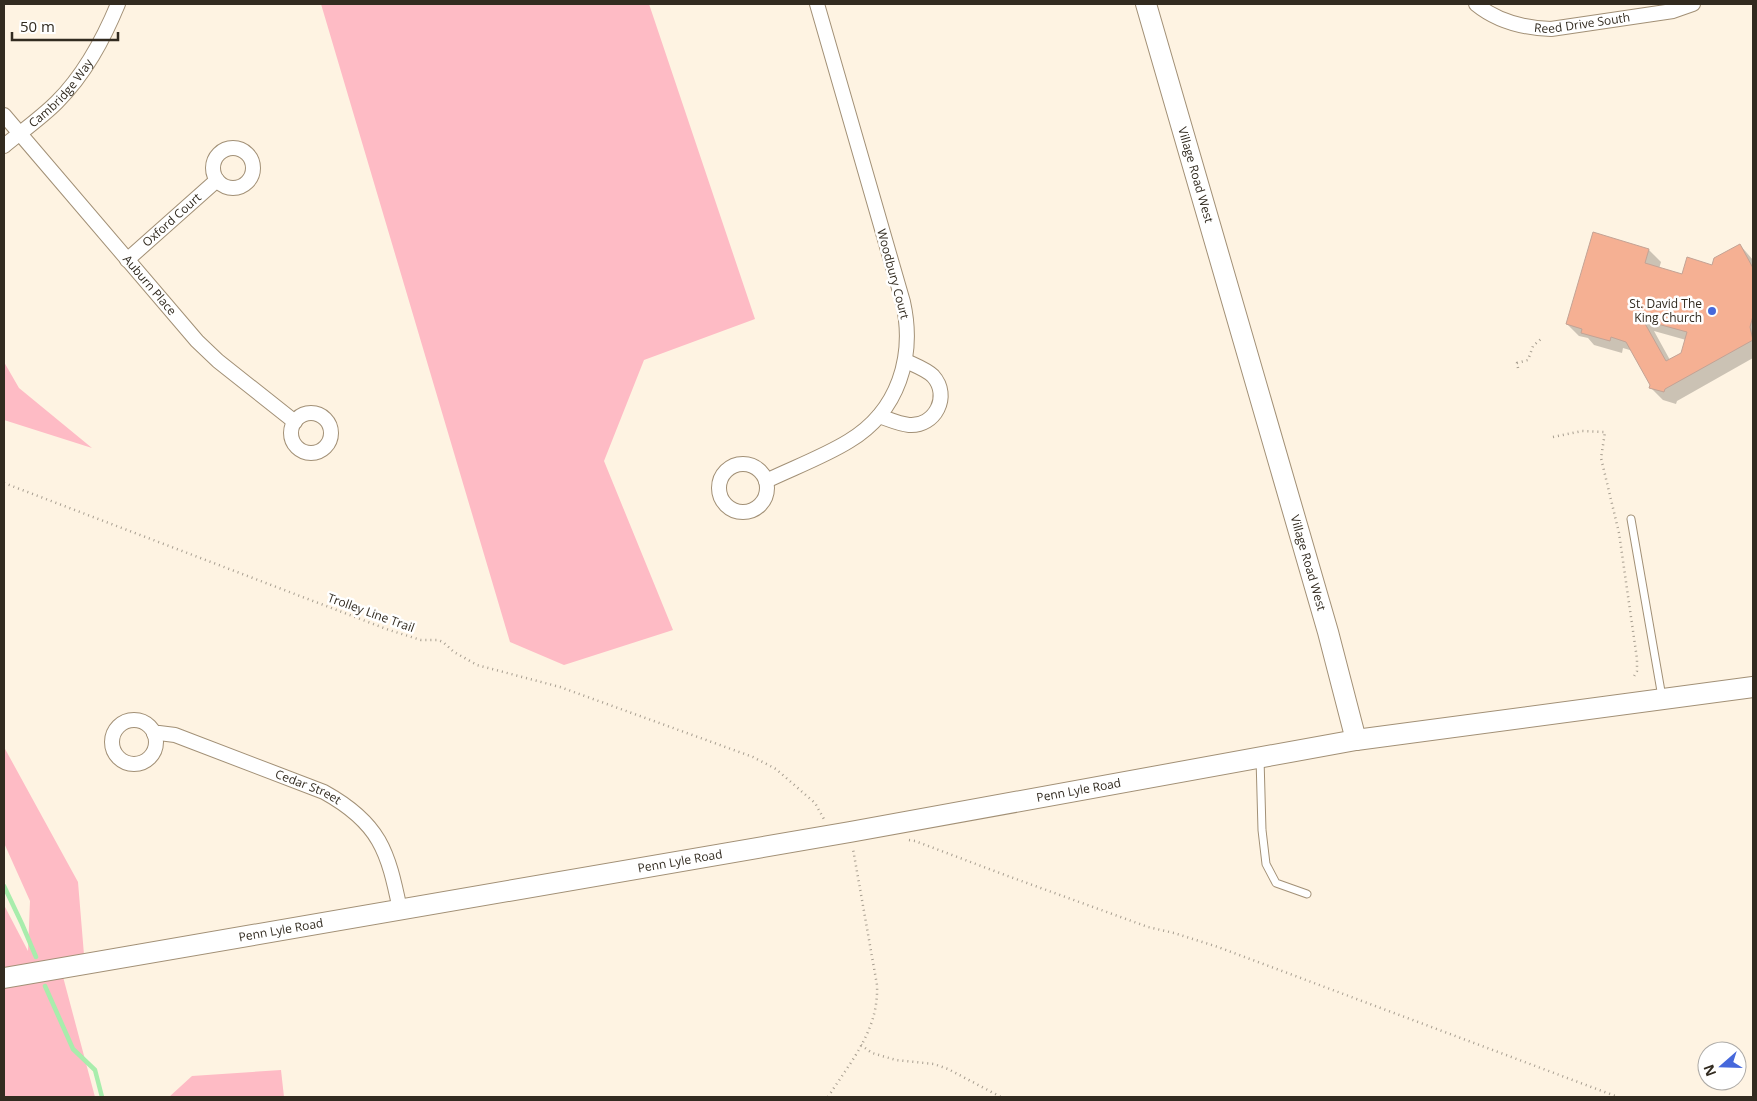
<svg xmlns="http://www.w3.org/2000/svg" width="1757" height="1101" viewBox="0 0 1757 1101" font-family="'Open Sans',sans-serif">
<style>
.green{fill:#febbc5}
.shadow{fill:#0003;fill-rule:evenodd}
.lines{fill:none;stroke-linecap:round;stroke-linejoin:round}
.stream{stroke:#a8edac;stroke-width:4.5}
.building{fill:#f5b093;stroke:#c3a395;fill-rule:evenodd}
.lane-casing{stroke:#a29076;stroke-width:9}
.street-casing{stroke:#a29076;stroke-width:16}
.secondary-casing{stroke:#a29076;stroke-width:22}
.path{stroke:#a79e90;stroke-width:2.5;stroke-dasharray:1 4;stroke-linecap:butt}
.lane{stroke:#fff;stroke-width:7}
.street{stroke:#fff;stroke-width:14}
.secondary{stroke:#fff;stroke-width:20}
.poi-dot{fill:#4668db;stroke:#fff;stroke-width:2}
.labels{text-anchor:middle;stroke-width:5;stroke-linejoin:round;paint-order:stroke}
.street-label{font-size:12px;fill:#322b20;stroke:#fff}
.poi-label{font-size:12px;fill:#322b20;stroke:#fff;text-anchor:end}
</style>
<rect width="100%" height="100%" fill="#fef3e2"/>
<path class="green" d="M321,4H649L755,319L644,360L604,461L673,630L564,665L510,642Z
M4,362L19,388L92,448L4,420Z
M4,747L78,882L85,967L62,973L95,1097H4V905L28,951L30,901L4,843Z
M281,1070L284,1097H169L192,1076Z"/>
<path class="shadow" d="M1740,245L1753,260V358L1677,401L1676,404L1663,400L1651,388V385L1633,351L1623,348L1622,353L1594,345L1588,338L1579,336L1567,324L1649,250L1661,262L1659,269L1683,276L1713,266ZM1654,331L1686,340L1682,354L1670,360Z"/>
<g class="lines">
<path class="stream" d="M4,886L22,924L36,957
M45,986L73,1049L95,1070L102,1097"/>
</g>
<path class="building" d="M1593,232L1649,249L1645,263L1682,274L1687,257L1712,265L1714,258L1740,244L1753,268V316L1750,327L1753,340L1665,389L1664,392L1649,388L1650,385L1626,342L1611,337L1610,341L1581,333L1582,329L1566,324ZM1643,320L1687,332L1681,353L1666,361Z"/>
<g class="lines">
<defs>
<path id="lane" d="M1631,519L1662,697
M1260,758L1262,830L1266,864L1276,883L1307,894"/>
<g id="street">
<path id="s1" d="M1476,4C1498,22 1523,28 1551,29L1673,11L1693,4"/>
<path id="s2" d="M4,115L197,341L218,361L295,422"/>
<path id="s3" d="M4,146C21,132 41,118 57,102C85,74 103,40 118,4"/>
<circle cx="233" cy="168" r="20"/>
<path id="s4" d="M127,260L217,180"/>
<circle cx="311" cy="433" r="20"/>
<path d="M879,416C888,419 899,424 909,425C935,427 951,396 933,376C926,369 914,365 906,361"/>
<circle cx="743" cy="488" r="24"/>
<path d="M766,481C793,468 825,456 849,441C899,411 915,356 903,302L817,4"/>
<circle cx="134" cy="742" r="22"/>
<path id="s5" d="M154,734L159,733L175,735L324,792C380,823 388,851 400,910"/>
</g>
<g id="secondary">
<path id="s6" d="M1146,4L1328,632L1356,740"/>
<path id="s7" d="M4,978L850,832L1356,740L1753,687"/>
</g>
</defs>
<use href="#lane" class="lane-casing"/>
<use href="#street" class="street-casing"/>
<use href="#secondary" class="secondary-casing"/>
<path class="path" d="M1518,368L1517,363L1528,360L1533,346L1542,338
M1553,437L1582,431L1605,432L1601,458L1619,533L1637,659V671L1633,678
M4,483L389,630L421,640H438L443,642L454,652L477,665L560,687L753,757L776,769L815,803L825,821
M909,840L915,841L1005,875L1148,927L1174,933L1218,947L1618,1097
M861,1045L872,1053L896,1060L934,1064L948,1069L1001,1097
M828,1097C851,1061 879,1030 877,985L853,849"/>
<use href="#lane" class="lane"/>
<use href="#street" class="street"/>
<use href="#secondary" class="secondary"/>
</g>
<circle class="poi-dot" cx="1712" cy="311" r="5"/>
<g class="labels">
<g class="street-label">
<text dy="4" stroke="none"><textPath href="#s1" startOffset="112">Reed Drive South</textPath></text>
<text dy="4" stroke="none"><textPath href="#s3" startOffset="78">Cambridge Way</textPath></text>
<text dy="4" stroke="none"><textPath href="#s6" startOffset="178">Village Road West</textPath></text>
<text dy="4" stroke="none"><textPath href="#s4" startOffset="60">Oxford Court</textPath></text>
<text transform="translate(893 274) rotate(75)" y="4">Woodbury Court</text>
<text dy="4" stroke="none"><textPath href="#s2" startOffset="224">Auburn Place</textPath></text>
<text dy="4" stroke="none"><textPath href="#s6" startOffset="582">Village Road West</textPath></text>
<text transform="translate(371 613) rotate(20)" y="4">Trolley Line Trail</text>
<text dy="4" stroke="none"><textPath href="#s5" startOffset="164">Cedar Street</textPath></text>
<text dy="4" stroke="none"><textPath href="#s7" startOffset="1091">Penn Lyle Road</textPath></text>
<text dy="4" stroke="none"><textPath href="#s7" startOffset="686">Penn Lyle Road</textPath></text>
<text dy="4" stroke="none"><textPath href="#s7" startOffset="281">Penn Lyle Road</textPath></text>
</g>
<g class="poi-label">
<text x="1702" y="308">St. David The<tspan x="1702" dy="14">King Church</tspan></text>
</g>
</g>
<rect width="1757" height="1101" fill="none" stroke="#322b20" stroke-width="10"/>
<g transform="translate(1722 1066) rotate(250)"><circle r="24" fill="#ffffff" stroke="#adaaa6"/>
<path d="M0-4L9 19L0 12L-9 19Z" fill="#4668db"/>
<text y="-8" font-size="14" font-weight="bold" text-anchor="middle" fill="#322b20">N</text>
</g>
<path d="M12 32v8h106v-8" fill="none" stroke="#322b20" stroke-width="2.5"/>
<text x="20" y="32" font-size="15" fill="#322b20" stroke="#ffffff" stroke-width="4" paint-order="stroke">50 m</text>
</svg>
